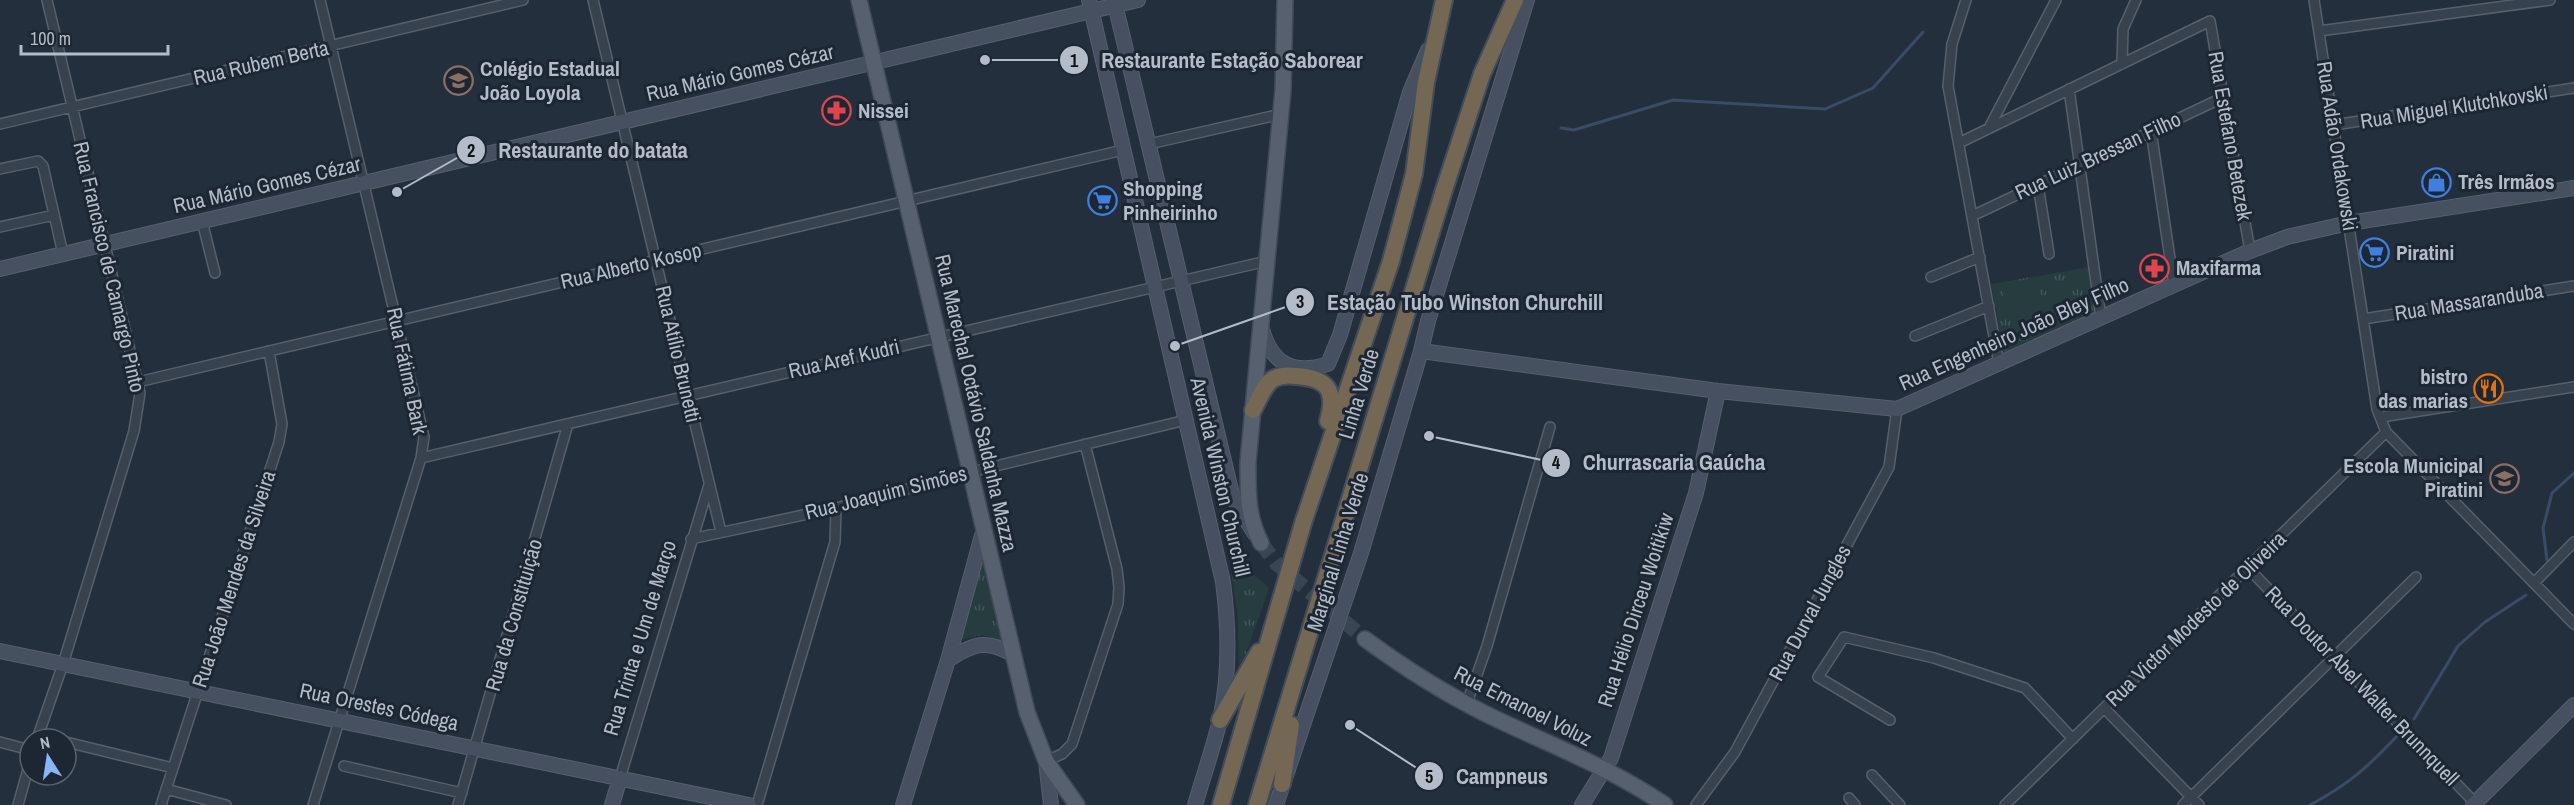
<svg xmlns="http://www.w3.org/2000/svg" width="2574" height="805" viewBox="0 0 2574 805" font-family="'Archivo Narrow',sans-serif">
<style>
.grass{fill:url(#grass-tufts)}
.pitch{fill:#263c3f}
.lines{fill:none;stroke-linecap:round;stroke-linejoin:round}
.stream{stroke:#394c67;stroke-width:3}
.primary-tunnel{stroke:#3a4453;stroke-width:15;stroke-dasharray:15 8;stroke-linecap:butt}
.street-casing{stroke:#565f6c;stroke-width:12}
.secondary-casing{stroke:#565f6c;stroke-width:16}
.primary-casing{stroke:#414a57;stroke-width:18}
.highway-casing{stroke:#434c59;stroke-width:20}
.street{stroke:#38414e;stroke-width:9}
.secondary{stroke:#465061;stroke-width:14}
.primary{stroke:#56606e;stroke-width:15}
.highway{stroke:#746855;stroke-width:16}
.labels{text-anchor:middle;stroke-width:6;stroke-linejoin:round;paint-order:stroke}
.street-label{font-size:21px;fill:#b4bcc9;stroke:#1d2633}
.poi-label{font-size:21px;font-weight:bold;fill:#b4bcc9;stroke:#1d2633;text-anchor:start}
.leader{fill:none;stroke:#b4bcc9;stroke-width:2}
.callout-dot{fill:#b4bcc9;stroke:#1d2633;stroke-width:2}
.mark-label{font-size:18px;text-anchor:middle;font-weight:bold;fill:#111}
.callout-label{font-size:22px;text-anchor:middle;font-weight:bold;fill:#b4bcc9;stroke:#1d2633;stroke-width:6;stroke-linejoin:round;paint-order:stroke}
</style>
<defs>
<pattern id="grass-tufts" width="24" height="20" patternUnits="userSpaceOnUse" patternTransform="scale(1.5)"><rect width="24" height="20" fill="#263c3f"/><path d="M3 7l-1-3M5 7V3M7 7l1-3M15 17l-1-3M17 17v-4M19 17l1-3" fill="none" stroke="#435659"/></pattern>
</defs>
<rect width="100%" height="100%" fill="#242f3e"/>
<path class="grass" d="M2090,267L2097,315L2004,352L1991,284Z
M1228,551L1269,588L1239,673L1238,617Z
M983,560L1006,641L981,635L960,640Z"/>
<path class="pitch" d="M2036,277L2049,326L2014,335L2001,286Z"/>
<g class="lines">
<path class="stream" d="M1561,128L1574,130L1673,100L1825,109L1873,88L1923,32
M2547,560L2543,528L2552,493L2574,473
M2414,719L2458,646L2485,622L2526,595
M2310,805C2349,784 2367,768 2397,736"/>
<path class="primary-tunnel" d="M1261,543L1277,564L1365,639"/>
<defs>
<path id="street" d="M593,0L721,532
M1966,0L1952,44L1948,86L1999,364
M2314,0L2377,409L2386,432L2574,624
M2319,31L2550,0
M2122,64L2123,29L2136,0
M2069,89L2101,318
M0,124L523,0
M2334,125L2574,88
M1989,128L2056,0
M2151,131L2174,285
M1959,143L2210,21L2250,251
M1149,144L1281,114
M0,169L38,161L43,166L63,254
M2038,185L2049,254
M1972,216L2224,97
M202,221L215,273
M0,227L54,215
M1931,277L1980,257
M2363,319L2574,286
M1915,336L1989,306
M138,382L1123,150
M2381,417L2574,387
M421,458L1267,261
M691,539L836,508L971,472L1186,420
M2248,568L2477,805
M2534,583L2574,542
M1467,703L1487,646L1550,427
M2104,708L2199,805
M1890,720L1818,677L1844,637L1934,658L2025,688L2073,739
M38,735L53,739
M37,739L63,664L134,431L140,393L47,0
M0,742L30,750
M66,742L173,768
M1046,761L1062,754L1072,744L1118,604L1119,587L1117,569L1085,444
M344,766L462,793
M1872,775L1900,805
M620,778L709,485
M166,789L226,805
M1849,798L1855,805
M18,805L30,762
M161,805L279,442L282,424L269,351
M313,805L421,458L424,437L320,0
M458,805L568,424
M757,805L835,542L836,508
M1696,805L1735,752L1889,467L1897,409
M2005,805L2386,432
M2183,805L2416,577"/>
<path id="secondary" d="M1089,0L1223,582C1229,628 1230,675 1220,720C1213,749 1203,777 1195,805
M1114,0L1231,490L1237,505L1255,534
M0,269L1138,0
M1262,329C1272,365 1294,375 1328,364L1340,335L1410,92L1428,50
M1421,351L1718,391L1897,409L2250,251L2287,237L2349,223L2574,188
M0,651L749,805
M948,660C974,643 987,639 1014,655
M1046,761L1051,805
M612,805L620,778
M903,805L948,660L984,528
M1276,805L1361,553L1421,351L1428,321L1527,0
M1582,805L1611,758L1696,493L1718,391
M2473,805L2574,705"/>
<path id="primary" d="M859,0L1027,712L1046,761L1077,805
M1261,543C1247,516 1248,491 1248,462L1283,90L1285,0
M1365,639C1403,667 1444,693 1486,714C1545,743 1610,767 1665,805"/>
<path id="highway" d="M1253,410C1259,400 1263,386 1273,379C1281,375 1288,375 1296,376C1327,378 1337,390 1328,421
M1220,720L1259,652
M1282,784L1291,725
M1221,805L1304,520L1391,261L1414,174L1426,82L1444,0
M1257,805L1444,190L1482,74L1515,0"/>
</defs>
<use href="#street" class="street-casing"/>
<use href="#secondary" class="secondary-casing"/>
<use href="#primary" class="primary-casing"/>
<use href="#highway" class="highway-casing"/>
<use href="#street" class="street"/>
<use href="#secondary" class="secondary"/>
<use href="#primary" class="primary"/>
<use href="#highway" class="highway"/>
</g>
<defs>
<symbol id="school-ring" viewBox="-11 -11 22 22"><circle r="9.5" fill="#1d2633" stroke="#8d6e63" stroke-width="1.5"/><path d="M0-5L7-2L0 1L-7-2ZM-4 1L0 2.5L4 1V4Q0 6-4 4Z" fill="#8d6e63"/></symbol>
<symbol id="pharmacy-ring" viewBox="-11 -11 22 22"><circle r="9.5" fill="#1d2633" stroke="#e0444e" stroke-width="1.5"/><path d="M-2-6h4v4h4v4h-4v4h-4v-4h-4v-4h4Z" fill="#e0444e"/></symbol>
<symbol id="shop-ring" viewBox="-11 -11 22 22"><circle r="9.5" fill="#1d2633" stroke="#3f7fe0" stroke-width="1.5"/><path d="M-5-2.5h2.3a2.7 3.5 0 0 1 5.4 0H5L5.5 6h-11ZM-1.5-2.5h3a1.5 2.3 0 0 0-3 0Z" fill="#3f7fe0"/></symbol>
<symbol id="supermarket-ring" viewBox="-11 -11 22 22"><circle r="9.5" fill="#1d2633" stroke="#3f7fe0" stroke-width="1.5"/><path d="M-6-5.5h2.5l.6 2H6L4.5 2H-2.5L-4.4-4H-6ZM-1.5 3.2a1.3 1.3 0 1 0 .1 0ZM3 3.2a1.3 1.3 0 1 0 .1 0Z" fill="#3f7fe0"/></symbol>
<symbol id="restaurant-ring" viewBox="-11 -11 22 22"><circle r="9.5" fill="#1d2633" stroke="#e8710a" stroke-width="1.5"/><path d="M-5-6h1v4h1v-4h1v4h1v-4h1v5L-1.5 .5V6h-2V.5L-5-1ZM5-6V6H3V1.5H1.5Q1.5-4 5-6Z" fill="#e8710a"/></symbol>
</defs>
<g fill-rule="evenodd">
<use href="#school-ring" x="442" y="64" width="33" height="33"/>
<use href="#pharmacy-ring" x="820" y="94" width="33" height="33"/>
<use href="#shop-ring" x="2420" y="166" width="33" height="33"/>
<use href="#supermarket-ring" x="1086" y="184" width="33" height="33"/>
<use href="#supermarket-ring" x="2358" y="236" width="33" height="33"/>
<use href="#pharmacy-ring" x="2138" y="252" width="33" height="33"/>
<use href="#restaurant-ring" x="2472" y="372" width="33" height="33"/>
<use href="#school-ring" x="2488" y="462" width="33" height="33"/>
</g>
<g class="labels">
<g class="street-label">
<text transform="translate(261 63) rotate(-13)" y="7">Rua Rubem Berta</text>
<text transform="translate(740 73) rotate(-13)" y="7">Rua Mário Gomes Cézar</text>
<text transform="translate(2454 107) rotate(-9)" y="7">Rua Miguel Klutchkovski</text>
<text transform="translate(2230 136) rotate(80)" y="7">Rua Estefano Betezek</text>
<text transform="translate(2337 146) rotate(81)" y="7">Rua Adão Ordakowski</text>
<text transform="translate(2098 156) rotate(-25)" y="7">Rua Luiz Bressan Filho</text>
<text transform="translate(267 185) rotate(-13)" y="7">Rua Mário Gomes Cézar</text>
<text transform="translate(631 266) rotate(-13)" y="7">Rua Alberto Kosop</text>
<text transform="translate(109 267) rotate(77)" y="7">Rua Francisco de Camargo Pinto</text>
<text transform="translate(2469 302) rotate(-9)" y="7">Rua Massaranduba</text>
<text transform="translate(2014 334) rotate(-24)" y="7">Rua Engenheiro João Bley Filho</text>
<text transform="translate(678 354) rotate(77)" y="7">Rua Atílio Brunetti</text>
<text transform="translate(844 359) rotate(-13)" y="7">Rua Aref Kudri</text>
<text transform="translate(407 371) rotate(78)" y="7">Rua Fátima Bark</text>
<text transform="translate(1359 394) rotate(-73)" y="7">Linha Verde</text>
<text transform="translate(976 403) rotate(77)" y="7">Rua Marechal Octávio Saldanha Mazza</text>
<text transform="translate(1220 477) rotate(77)" y="7">Avenida Winston Churchill</text>
<text transform="translate(886 493) rotate(-14)" y="7">Rua Joaquim Simões</text>
<text transform="translate(1338 552) rotate(-73)" y="7">Marginal Linha Verde</text>
<text transform="translate(234 579) rotate(-72)" y="7">Rua João Mendes da Silveira</text>
<text transform="translate(1636 610) rotate(-72)" y="7">Rua Hélio Dirceu Woitikiw</text>
<text transform="translate(1810 613) rotate(-62)" y="7">Rua Durval Jungles</text>
<text transform="translate(514 615) rotate(-74)" y="7">Rua da Constituição</text>
<text transform="translate(2196 619) rotate(-44)" y="7">Rua Victor Modesto de Oliveira</text>
<text transform="translate(640 638) rotate(-73)" y="7">Rua Trinta e Um de Março</text>
<text transform="translate(2362 686) rotate(46)" y="7">Rua Doutor Abel Walter Brunnquell</text>
<text transform="translate(1523 706) rotate(27)" y="7">Rua Emanoel Voluz</text>
<text transform="translate(379 707) rotate(12)" y="7">Rua Orestes Códega</text>
</g>
<g class="poi-label">
<text x="480" y="76">Colégio Estadual<tspan x="480" dy="24">João Loyola</tspan></text>
<text x="858" y="118">Nissei</text>
<text x="2458" y="189">Três Irmãos</text>
<text x="1123" y="196">Shopping<tspan x="1123" dy="24">Pinheirinho</tspan></text>
<text x="2396" y="260">Piratini</text>
<text x="2176" y="275">Maxifarma</text>
<text x="2468" y="384" text-anchor="end">bistro<tspan x="2468" dy="24">das marias</tspan></text>
<text x="2483" y="473" text-anchor="end">Escola Municipal<tspan x="2483" dy="24">Piratini</tspan></text>
</g>
</g>
<path class="leader" d="M985 60L1074 60M397 192L471 150M1175 346L1300 302M1429 436L1556 463M1350 725L1429 776"/>
<g class="callout-dot">
<circle cx="985" cy="60" r="6"/>
<circle cx="397" cy="192" r="6"/>
<circle cx="1175" cy="346" r="6"/>
<circle cx="1429" cy="436" r="6"/>
<circle cx="1350" cy="725" r="6"/>
<circle cx="1074" cy="60" r="15"/>
<circle cx="471" cy="150" r="15"/>
<circle cx="1300" cy="302" r="15"/>
<circle cx="1556" cy="463" r="15"/>
<circle cx="1429" cy="776" r="15"/>
</g>
<g class="mark-label">
<text x="1074" y="67">1</text>
<text x="471" y="157">2</text>
<text x="1300" y="308">3</text>
<text x="1556" y="469">4</text>
<text x="1429" y="783">5</text>
</g>
<g class="callout-label">
<text x="1232" y="68">Restaurante Estação Saborear</text>
<text x="593" y="158">Restaurante do batata</text>
<text x="1465" y="310">Estação Tubo Winston Churchill</text>
<text x="1674" y="470">Churrascaria Gaúcha</text>
<text x="1502" y="784">Campneus</text>
</g>
<g transform="translate(48 757) rotate(348)"><circle r="28" fill="#1d2633" stroke="#59626f" stroke-width="1.5"/>
<path d="M0-4.5L10 22L0 15L-10 22Z" fill="#8ab4f8"/>
<text y="-9" font-size="16" font-weight="bold" text-anchor="middle" fill="#b4bcc9">N</text>
</g>
<path d="M21 45v9h147v-9" fill="none" stroke="#b4bcc9" stroke-width="3"/>
<text x="30" y="45" font-size="18" fill="#b4bcc9" stroke="#1d2633" stroke-width="4.5" paint-order="stroke">100 m</text>
</svg>
